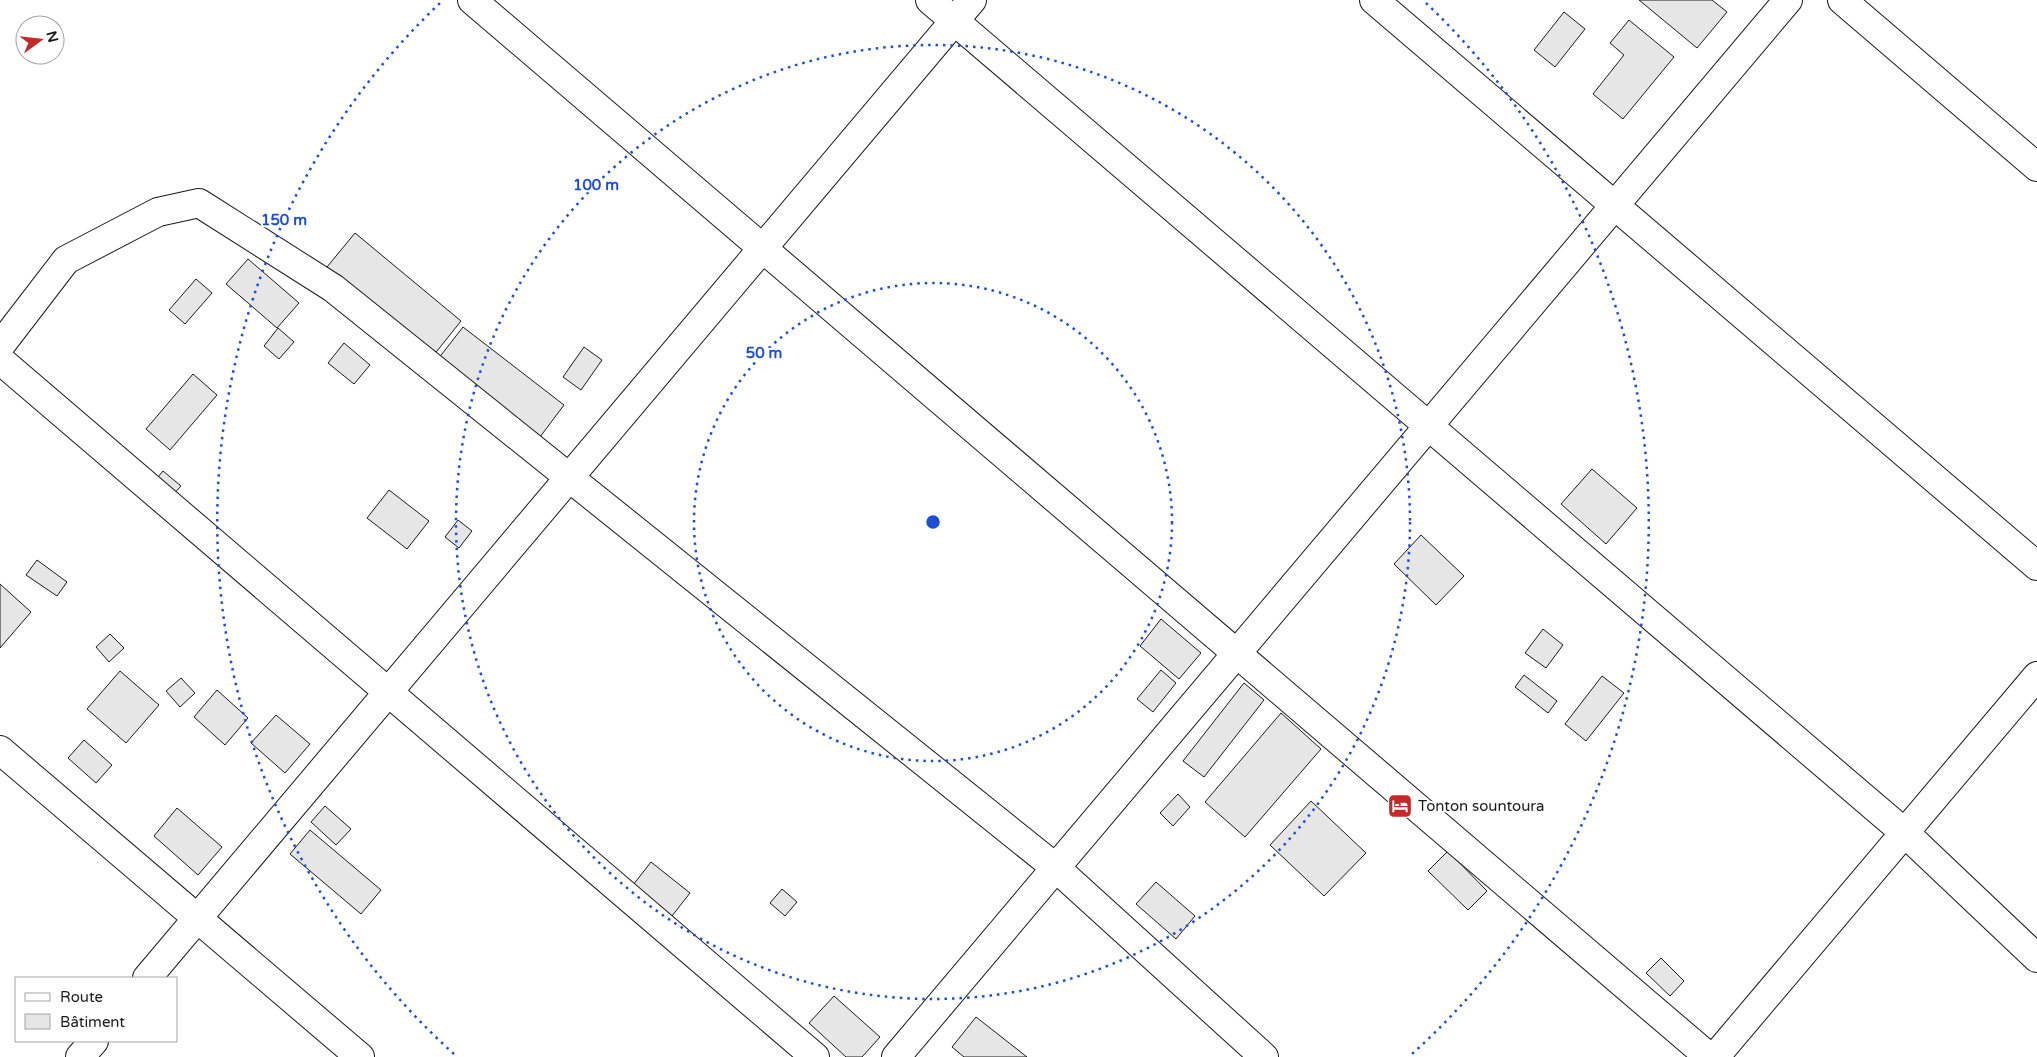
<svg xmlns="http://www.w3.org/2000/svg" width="2037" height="1057" viewBox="0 0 2037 1057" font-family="'Varela Round',sans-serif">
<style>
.building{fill:#e6e6e6;stroke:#1a1a1a}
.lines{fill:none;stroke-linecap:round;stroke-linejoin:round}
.street-casing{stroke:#1a1a1a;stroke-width:30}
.street{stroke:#fff;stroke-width:28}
.ring{fill:none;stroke:#1d4ed8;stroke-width:2.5;stroke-dasharray:2.5 5}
.labels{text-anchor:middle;stroke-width:4;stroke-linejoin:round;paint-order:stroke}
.poi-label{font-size:15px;fill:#1a1a1a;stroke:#fff;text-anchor:start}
.centre{fill:#1d4ed8;stroke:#fff;stroke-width:2.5}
.ring-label{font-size:15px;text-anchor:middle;font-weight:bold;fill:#1d4ed8;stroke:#fff;stroke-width:4;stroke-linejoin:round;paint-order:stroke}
</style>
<rect width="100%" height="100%" fill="#fff"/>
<path class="building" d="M1639,0H1712L1727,12L1697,48Z
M1564,12L1585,29L1555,67L1534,50Z
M1629,20L1674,57L1623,119L1593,94L1624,55L1610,43Z
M355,233L461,321L433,356L327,267Z
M248,259L299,303L277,328L226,284Z
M196,279L212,293L185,324L169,310Z
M463,327L564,405L540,437L438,359Z
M278,328L294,342L279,359L264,346Z
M344,343L370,365L354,384L328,363Z
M584,347L602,360L581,390L563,377Z
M193,374L217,395L170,450L146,429Z
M1592,469L1637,508L1606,544L1561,504Z
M163,471L181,486L170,498L153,483Z
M389,490L429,521L407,549L367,518Z
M458,520L472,531L459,548L445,537Z
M1421,535L1464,576L1436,605L1394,564Z
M37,560L67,582L57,596L26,575Z
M0,584L31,612L0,648Z
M1161,619L1201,653L1179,679L1140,646Z
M1543,629L1563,645L1546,668L1525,653Z
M110,634L124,648L109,662L96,647Z
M1161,670L1176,683L1153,712L1137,699Z
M120,671L159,705L126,743L87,709Z
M1524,675L1557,701L1548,713L1515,687Z
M1602,676L1624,693L1586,741L1565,724Z
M181,678L195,693L180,707L166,691Z
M1244,683L1264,700L1204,777L1183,761Z
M217,690L248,718L225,745L194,717Z
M1281,713L1321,749L1245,837L1205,802Z
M276,715L310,744L285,773L251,743Z
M84,740L112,765L96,783L68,758Z
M1178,794L1190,807L1173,826L1160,813Z
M1311,801L1366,853L1324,896L1270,845Z
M325,806L351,829L336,845L311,822Z
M177,808L222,847L198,875L154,836Z
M310,830L381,890L361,914L290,854Z
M1448,851L1487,891L1468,910L1428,871Z
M651,862L690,893L672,916L633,885Z
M1156,882L1195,916L1176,939L1136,904Z
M782,889L797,902L785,916L770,903Z
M1661,958L1684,981L1670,996L1646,973Z
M834,996L880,1037L862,1057H846L809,1023Z
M976,1017L1027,1057H964L952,1047Z"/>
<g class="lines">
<defs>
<path id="street" d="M472,0L1709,1057
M930,0L1905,833L2037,958
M1374,0L2037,566
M1842,0L2037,167
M0,346L66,260L158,212L199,203L333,288L1056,868L1264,1057
M0,360L815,1057
M0,750L360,1057
M147,978L972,0
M80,1057L94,1041
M896,1057L1788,0
M1715,1057L2037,676"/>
</defs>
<use href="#street" class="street-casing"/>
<use href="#street" class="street"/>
</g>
<g class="ring">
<circle cx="933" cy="522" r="239"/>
<circle cx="933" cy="522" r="477"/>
<path d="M454 1054A716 716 0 0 1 440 3M1426 3A716 716 0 0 1 1412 1054"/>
</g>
<defs>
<symbol id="hotel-square" viewBox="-11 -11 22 22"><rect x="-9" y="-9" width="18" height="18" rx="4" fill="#c62828" stroke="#fff"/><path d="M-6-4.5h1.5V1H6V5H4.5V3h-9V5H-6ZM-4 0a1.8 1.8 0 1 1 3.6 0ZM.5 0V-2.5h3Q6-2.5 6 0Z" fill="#fff"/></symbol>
</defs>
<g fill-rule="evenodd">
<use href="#hotel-square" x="1386" y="792" width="28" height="28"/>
</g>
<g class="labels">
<g class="poi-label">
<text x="1418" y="811">Tonton sountoura</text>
</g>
</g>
<circle cx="933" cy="522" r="8" class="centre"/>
<g class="ring-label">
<text x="596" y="190">100 m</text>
<text x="284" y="225">150 m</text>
<text x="764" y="358">50 m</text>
</g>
<rect x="15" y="977" width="162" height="65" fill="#ffffff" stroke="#a3a3a3"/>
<rect x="25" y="993" width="25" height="8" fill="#ffffff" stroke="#a3a3a3"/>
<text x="60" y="1002" font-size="15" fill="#1a1a1a">Route</text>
<rect x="25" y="1014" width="25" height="15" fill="#e6e6e6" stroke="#a3a3a3"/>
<text x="60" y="1027" font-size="15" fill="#1a1a1a">Bâtiment</text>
<g transform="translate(40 40) rotate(75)"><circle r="24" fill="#ffffff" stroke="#a3a3a3"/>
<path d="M0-4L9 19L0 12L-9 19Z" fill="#c62828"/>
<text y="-8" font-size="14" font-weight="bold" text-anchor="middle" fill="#1a1a1a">N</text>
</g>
</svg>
